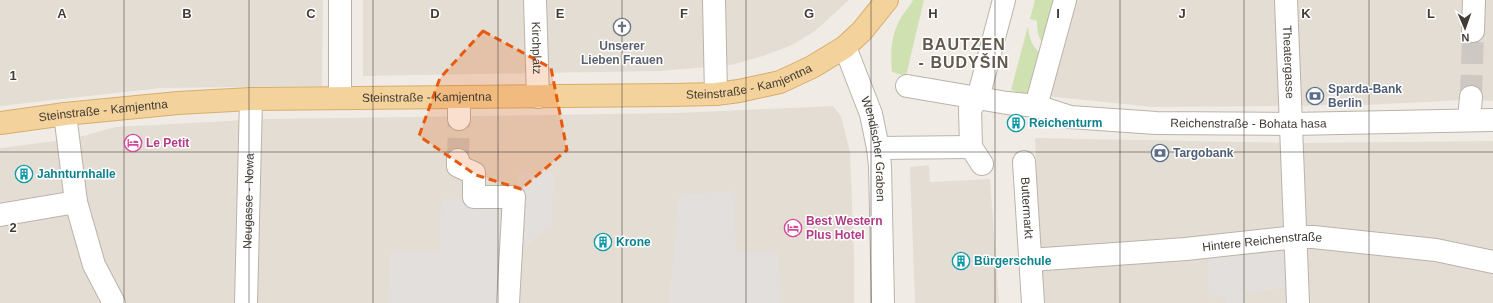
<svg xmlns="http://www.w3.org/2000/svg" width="1493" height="303" viewBox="0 0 1493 303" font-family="Helvetica,sans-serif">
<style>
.residential{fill:#e4ddd3}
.green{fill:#d0e1b1}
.parking{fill:#e2dfdd}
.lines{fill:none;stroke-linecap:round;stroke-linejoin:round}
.minor-tunnel{stroke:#cdc9c2;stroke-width:22;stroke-dasharray:22 11;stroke-linecap:butt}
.minor-casing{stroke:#bbb3a9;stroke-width:24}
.major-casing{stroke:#d7ad6c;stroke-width:24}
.minor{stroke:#fff;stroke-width:22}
.major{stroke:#f4d29b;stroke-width:22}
.marked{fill:#e8590c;fill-opacity:0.2;stroke:#e8590c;stroke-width:3;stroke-dasharray:8 5;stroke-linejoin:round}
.grid{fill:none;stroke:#423c35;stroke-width:1;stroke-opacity:0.55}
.labels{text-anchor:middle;stroke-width:3;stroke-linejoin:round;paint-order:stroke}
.worship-label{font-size:12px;font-weight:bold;fill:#5b616d;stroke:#fff}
.street-label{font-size:12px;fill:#423c35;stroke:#fff}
.service-label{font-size:12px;font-weight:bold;fill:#4e5e75;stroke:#fff;text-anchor:start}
.culture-label{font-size:12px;font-weight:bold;fill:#0d838f;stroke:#fff;text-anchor:start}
.hotel-label{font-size:12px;font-weight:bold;fill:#b23c85;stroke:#fff;text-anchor:start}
.district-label{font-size:16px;font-weight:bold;letter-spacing:1px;fill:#64594d;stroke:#fff}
.grid-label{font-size:13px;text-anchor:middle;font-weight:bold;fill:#423c35;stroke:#fff;stroke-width:3;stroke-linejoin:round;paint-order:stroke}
</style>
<rect width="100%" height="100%" fill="#f0ece5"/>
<path class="residential" d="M0,0H323L322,86L161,88L0,106Z
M363,0H849L815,31L792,45L763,56L731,65L661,71L363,76Z
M1072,0H1493V101L1467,100L1364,105L1154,107L1045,96Z
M833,106L841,116L850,152L854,253V303H0V148L72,139L115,127L267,119L676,113Z
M1035,138L1302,143L1493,141V303H1043Z
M929,165L930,182L990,179L999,303H915L910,167Z"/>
<path class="green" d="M913,0H924L906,76L892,72C890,52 891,33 902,16C906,10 910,6 913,0Z
M1035,0H1059L1043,44C1038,37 1037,30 1037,21L1030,19Z
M1028,26C1029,39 1032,47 1043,55L1032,96L1011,90Z"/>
<path class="parking" d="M554,172L551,228H546L532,240V245L519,244L515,303H388L391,252H440L441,199L519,201V173Z
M736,191L734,204L736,253L778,252L781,303H669L679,195Z
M1289,251L1290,287L1245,293L1244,303H1225V295L1209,297L1208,259Z"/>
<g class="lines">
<path class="minor-tunnel" d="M1471,97L1473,31
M458,160L459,119"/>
<defs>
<g id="minor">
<path d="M340,0V98"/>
<path id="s1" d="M535,0L538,97"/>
<path d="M714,0L716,94"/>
<path id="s2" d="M1286,0L1298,303"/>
<path d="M1473,31L1474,0"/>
<path id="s3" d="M845,47L871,114L878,148L880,166L883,303"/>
<path id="s4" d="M907,86L1007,103L1036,106L1070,117L1156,123L1291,124L1493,120"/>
<path d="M1036,106L1065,0"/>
<path d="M65,114L76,202L94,265L114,303"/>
<path d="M459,119V97"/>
<path d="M1469,120L1471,97"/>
<path d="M878,148L971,147"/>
<path d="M458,160V166L474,173V197H514L508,303"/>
<path id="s5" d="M1024,162L1033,303"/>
<path d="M982,164L971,147L970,109L978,98L1004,0"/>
<path d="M0,215L76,202"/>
<path id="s6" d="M1030,260L1186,249L1296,237H1313L1436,250L1493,262"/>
<path id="s7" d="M246,303L251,99"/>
</g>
<g id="major">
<path id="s8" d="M0,123L65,114L178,103L251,99L671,95L716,94L739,91L780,82L812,67L845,47L862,31L887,0"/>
</g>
</defs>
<use href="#minor" class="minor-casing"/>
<use href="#major" class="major-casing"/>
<use href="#minor" class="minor"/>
<use href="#major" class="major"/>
</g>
<path class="marked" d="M483,31L551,68L567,150L521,189L476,175L419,136L440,78Z"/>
<path class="grid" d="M124,0V303M249,0V303M373,0V303M498,0V303M622,0V303M746,0V303M871,0V303M995,0V303M1120,0V303M1244,0V303M1369,0V303M0,152H1493"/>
<defs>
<symbol id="church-ring" viewBox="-11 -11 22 22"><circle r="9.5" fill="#fff" stroke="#6b7280" stroke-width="1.5"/><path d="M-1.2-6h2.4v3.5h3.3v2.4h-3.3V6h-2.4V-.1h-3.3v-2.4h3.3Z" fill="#6b7280"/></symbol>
<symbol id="bank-ring" viewBox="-11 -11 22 22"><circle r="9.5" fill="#fff" stroke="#5c6f8a" stroke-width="1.5"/><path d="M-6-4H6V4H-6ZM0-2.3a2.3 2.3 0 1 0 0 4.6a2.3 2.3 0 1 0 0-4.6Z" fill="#5c6f8a"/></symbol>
<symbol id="building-ring" viewBox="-11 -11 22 22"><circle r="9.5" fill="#fff" stroke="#0f9aa8" stroke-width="1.5"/><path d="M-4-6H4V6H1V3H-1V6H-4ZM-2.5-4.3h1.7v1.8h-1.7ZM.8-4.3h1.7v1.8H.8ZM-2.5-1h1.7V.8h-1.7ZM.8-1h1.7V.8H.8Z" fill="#0f9aa8"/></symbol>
<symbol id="hotel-ring" viewBox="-11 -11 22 22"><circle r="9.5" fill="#fff" stroke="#d1479c" stroke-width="1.5"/><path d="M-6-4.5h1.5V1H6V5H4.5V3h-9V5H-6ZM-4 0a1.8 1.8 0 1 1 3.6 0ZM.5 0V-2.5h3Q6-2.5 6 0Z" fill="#d1479c"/></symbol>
</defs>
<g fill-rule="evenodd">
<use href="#church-ring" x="612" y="17" width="20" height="20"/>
<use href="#bank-ring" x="1305" y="86" width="20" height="20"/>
<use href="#building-ring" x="1006" y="113" width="20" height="20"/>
<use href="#hotel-ring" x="123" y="133" width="20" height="20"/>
<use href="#bank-ring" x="1150" y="143" width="20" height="20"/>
<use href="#building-ring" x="14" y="164" width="20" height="20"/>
<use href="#hotel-ring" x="783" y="218" width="20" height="20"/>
<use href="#building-ring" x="593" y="232" width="20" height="20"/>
<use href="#building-ring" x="951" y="251" width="20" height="20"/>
</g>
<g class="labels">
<g class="worship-label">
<text x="622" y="50">Unserer<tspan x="622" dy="14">Lieben Frauen</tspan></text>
</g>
<g class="street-label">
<text dy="4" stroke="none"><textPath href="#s1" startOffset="48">Kirchplatz</textPath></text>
<text dy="4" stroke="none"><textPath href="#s2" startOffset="62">Theatergasse</textPath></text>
<text dy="4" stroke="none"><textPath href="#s8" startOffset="752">Steinstraße - Kamjentna</textPath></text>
<text dy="4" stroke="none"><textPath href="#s8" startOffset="428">Steinstraße - Kamjentna</textPath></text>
<text dy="4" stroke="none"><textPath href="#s8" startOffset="104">Steinstraße - Kamjentna</textPath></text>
<text dy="4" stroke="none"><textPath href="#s4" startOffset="345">Reichenstraße - Bohata hasa</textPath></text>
<text dy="4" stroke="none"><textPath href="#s3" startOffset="107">Wendischer Graben</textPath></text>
<text dy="4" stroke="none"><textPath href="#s7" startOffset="102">Neugasse - Nowa</textPath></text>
<text dy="4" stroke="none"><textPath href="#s5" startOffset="46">Buttermarkt</textPath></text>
<text dy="4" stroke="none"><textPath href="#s6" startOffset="233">Hintere Reichenstraße</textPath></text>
</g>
<g class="service-label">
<text x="1328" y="93">Sparda-Bank<tspan x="1328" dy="14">Berlin</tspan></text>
<text x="1173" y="157">Targobank</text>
</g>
<g class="culture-label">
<text x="1029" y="127">Reichenturm</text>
<text x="37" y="178">Jahnturnhalle</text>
<text x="616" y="246">Krone</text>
<text x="974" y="265">Bürgerschule</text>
</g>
<g class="hotel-label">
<text x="146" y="147">Le Petit</text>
<text x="806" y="225">Best Western<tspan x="806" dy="14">Plus Hotel</tspan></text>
</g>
<g class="district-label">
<text x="964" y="50">BAUTZEN<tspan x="964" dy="18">- BUDYŠIN</tspan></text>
</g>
</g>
<g class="grid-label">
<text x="62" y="18">A</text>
<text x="187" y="18">B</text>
<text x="311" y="18">C</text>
<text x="435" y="18">D</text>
<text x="560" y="18">E</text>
<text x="684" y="18">F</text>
<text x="809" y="18">G</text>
<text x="933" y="18">H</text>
<text x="1058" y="18">I</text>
<text x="1182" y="18">J</text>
<text x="1306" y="18">K</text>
<text x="1431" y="18">L</text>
<text x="13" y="80">1</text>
<text x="13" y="232">2</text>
</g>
<g transform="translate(1465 28) rotate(178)" stroke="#ffffff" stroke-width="3" paint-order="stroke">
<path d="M0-3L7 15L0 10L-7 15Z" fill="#423c35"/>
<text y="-6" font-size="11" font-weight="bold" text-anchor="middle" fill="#423c35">N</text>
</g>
</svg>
